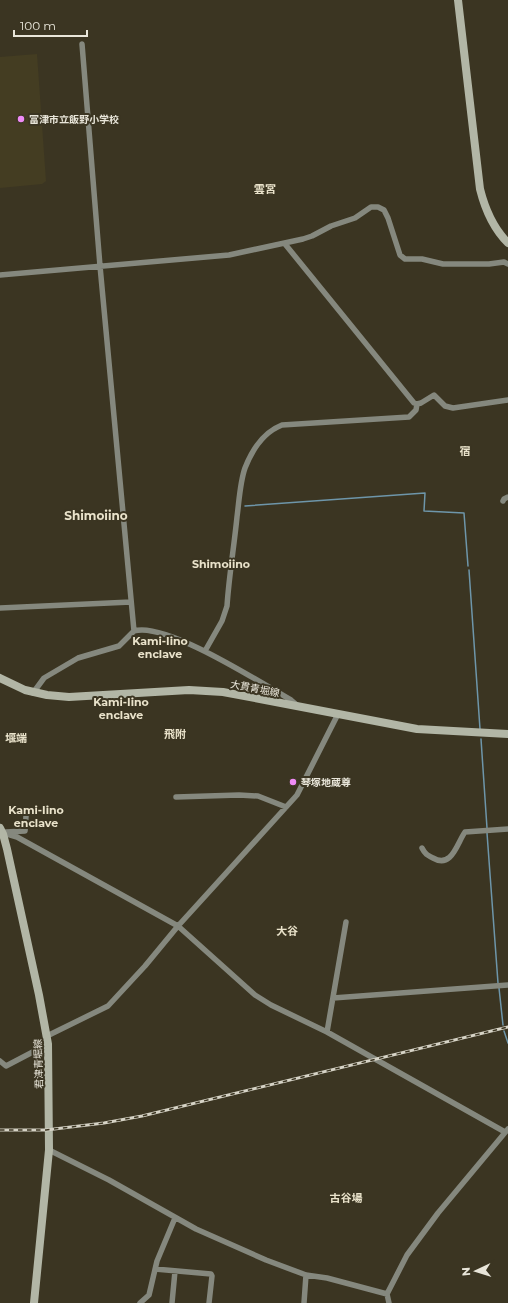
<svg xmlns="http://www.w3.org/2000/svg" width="508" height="1303" viewBox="0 0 508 1303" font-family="Montserrat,'Noto Sans JP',sans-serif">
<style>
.built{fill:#443d22}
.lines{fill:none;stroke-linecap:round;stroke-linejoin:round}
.stream{stroke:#6e96aa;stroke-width:1.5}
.street{stroke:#85887e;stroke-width:5.5}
.secondary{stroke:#b2b6a6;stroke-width:8}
.rail-casing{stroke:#d6d3c6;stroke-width:3}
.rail{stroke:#3b3522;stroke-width:1.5;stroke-dasharray:4.5;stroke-linecap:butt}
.poi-dot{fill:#ef8bf6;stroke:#3b3522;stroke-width:1.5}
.labels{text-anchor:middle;stroke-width:4;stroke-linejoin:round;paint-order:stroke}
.poi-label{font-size:10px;font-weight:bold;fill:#e8e5d9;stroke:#3b3522;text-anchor:start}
.street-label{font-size:10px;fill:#e8e5d9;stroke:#3b3522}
.neighbourhood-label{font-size:11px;font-weight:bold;fill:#eae3cb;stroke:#3b3522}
.quarter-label{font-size:12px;font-weight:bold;fill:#eae3cb;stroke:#3b3522}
</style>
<rect width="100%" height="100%" fill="#3b3522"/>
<path class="built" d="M37,54L46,181L42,184L0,188V57Z"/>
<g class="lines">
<path class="stream" d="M245,506L425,493L424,511L464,513L468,566
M469,570L480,729
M481,739L487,828
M487,833L498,983
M499,988L503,1025
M504,1031L508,1043"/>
<path class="street" d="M82,44L100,266L134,631
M285,244L414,403L417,404
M0,275L229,255L303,239L312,236L331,226L355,218L371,207H378L384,210L388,218L400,255L405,259H422L443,264H489L504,262L508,264
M417,404L421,403L434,395L445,406L453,408L508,400
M503,501L504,499L508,497
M0,608L131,602
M205,651L222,621L227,606C229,576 234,547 237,517C239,502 240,482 245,468C252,450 264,432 282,425L409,417L416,410L417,404
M33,693L44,678L78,658L119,646L134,631C165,621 261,683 291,700L298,706
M176,797L239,795L258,796L286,807
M6,832L25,831L26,816
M0,835L7,834L17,837L178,926L255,995L271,1005L327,1032L375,1059L505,1132
M422,848C425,854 427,855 433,858C452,869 457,843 465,832L508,829
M333,998L508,985
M327,1032L346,922
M47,1036L108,1006L145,966L178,926L297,795L338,714
M0,1061L6,1066L48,1044
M49,1150L109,1180L196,1229L266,1260L306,1275L327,1278L387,1294
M155,1269L211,1274L212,1276L209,1303
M140,1303L149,1295L157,1261L175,1218
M172,1303L175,1271
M304,1303L306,1275
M389,1303L387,1294L407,1255L438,1213L508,1129"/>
<path class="secondary" d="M458,0L480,189C485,209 493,228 508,243
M0,678L25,690L47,695L69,697L189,690L223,692L417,729L508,734
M0,828L3,834L7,849L39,995L48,1044L49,1150L34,1303"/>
<defs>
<path id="rail" d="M0,1130H46L104,1123L142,1116L508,1027"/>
</defs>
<use href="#rail" class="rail-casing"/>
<use href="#rail" class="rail"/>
</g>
<g class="poi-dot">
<circle cx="21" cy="119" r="4"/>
<circle cx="293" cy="782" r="4"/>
</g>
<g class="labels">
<g class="poi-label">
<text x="29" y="123">富津市立飯野小学校</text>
<text x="301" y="786">琴塚地蔵尊</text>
</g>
<g class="street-label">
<text transform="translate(255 688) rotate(11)" y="4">大貫青堀線</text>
<text transform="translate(38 1064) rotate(-92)" y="4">君津青堀線</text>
</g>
<g class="neighbourhood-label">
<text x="265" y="193">雲宮</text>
<text x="465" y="455">宿</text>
<text x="221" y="568">Shimoiino</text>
<text x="160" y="645">Kami-Iino<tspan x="160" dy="13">enclave</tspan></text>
<text x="121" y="706">Kami-Iino<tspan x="121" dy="13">enclave</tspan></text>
<text x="175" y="738">飛附</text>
<text x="16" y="742">堰端</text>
<text x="36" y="814">Kami-Iino<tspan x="36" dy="13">enclave</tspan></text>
<text x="287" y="935">大谷</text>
<text x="346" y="1202">古谷場</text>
</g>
<g class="quarter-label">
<text x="96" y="520">Shimoiino</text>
</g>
</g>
<g transform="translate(476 1271) rotate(266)" stroke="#3b3522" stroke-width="3" paint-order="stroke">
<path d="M0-3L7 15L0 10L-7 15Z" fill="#e8e5d9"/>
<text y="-6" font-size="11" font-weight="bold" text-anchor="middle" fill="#e8e5d9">N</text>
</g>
<path d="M14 30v6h73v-6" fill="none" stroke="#e8e5d9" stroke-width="2"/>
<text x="20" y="30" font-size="12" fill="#e8e5d9" stroke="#3b3522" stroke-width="3" paint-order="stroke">100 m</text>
</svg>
